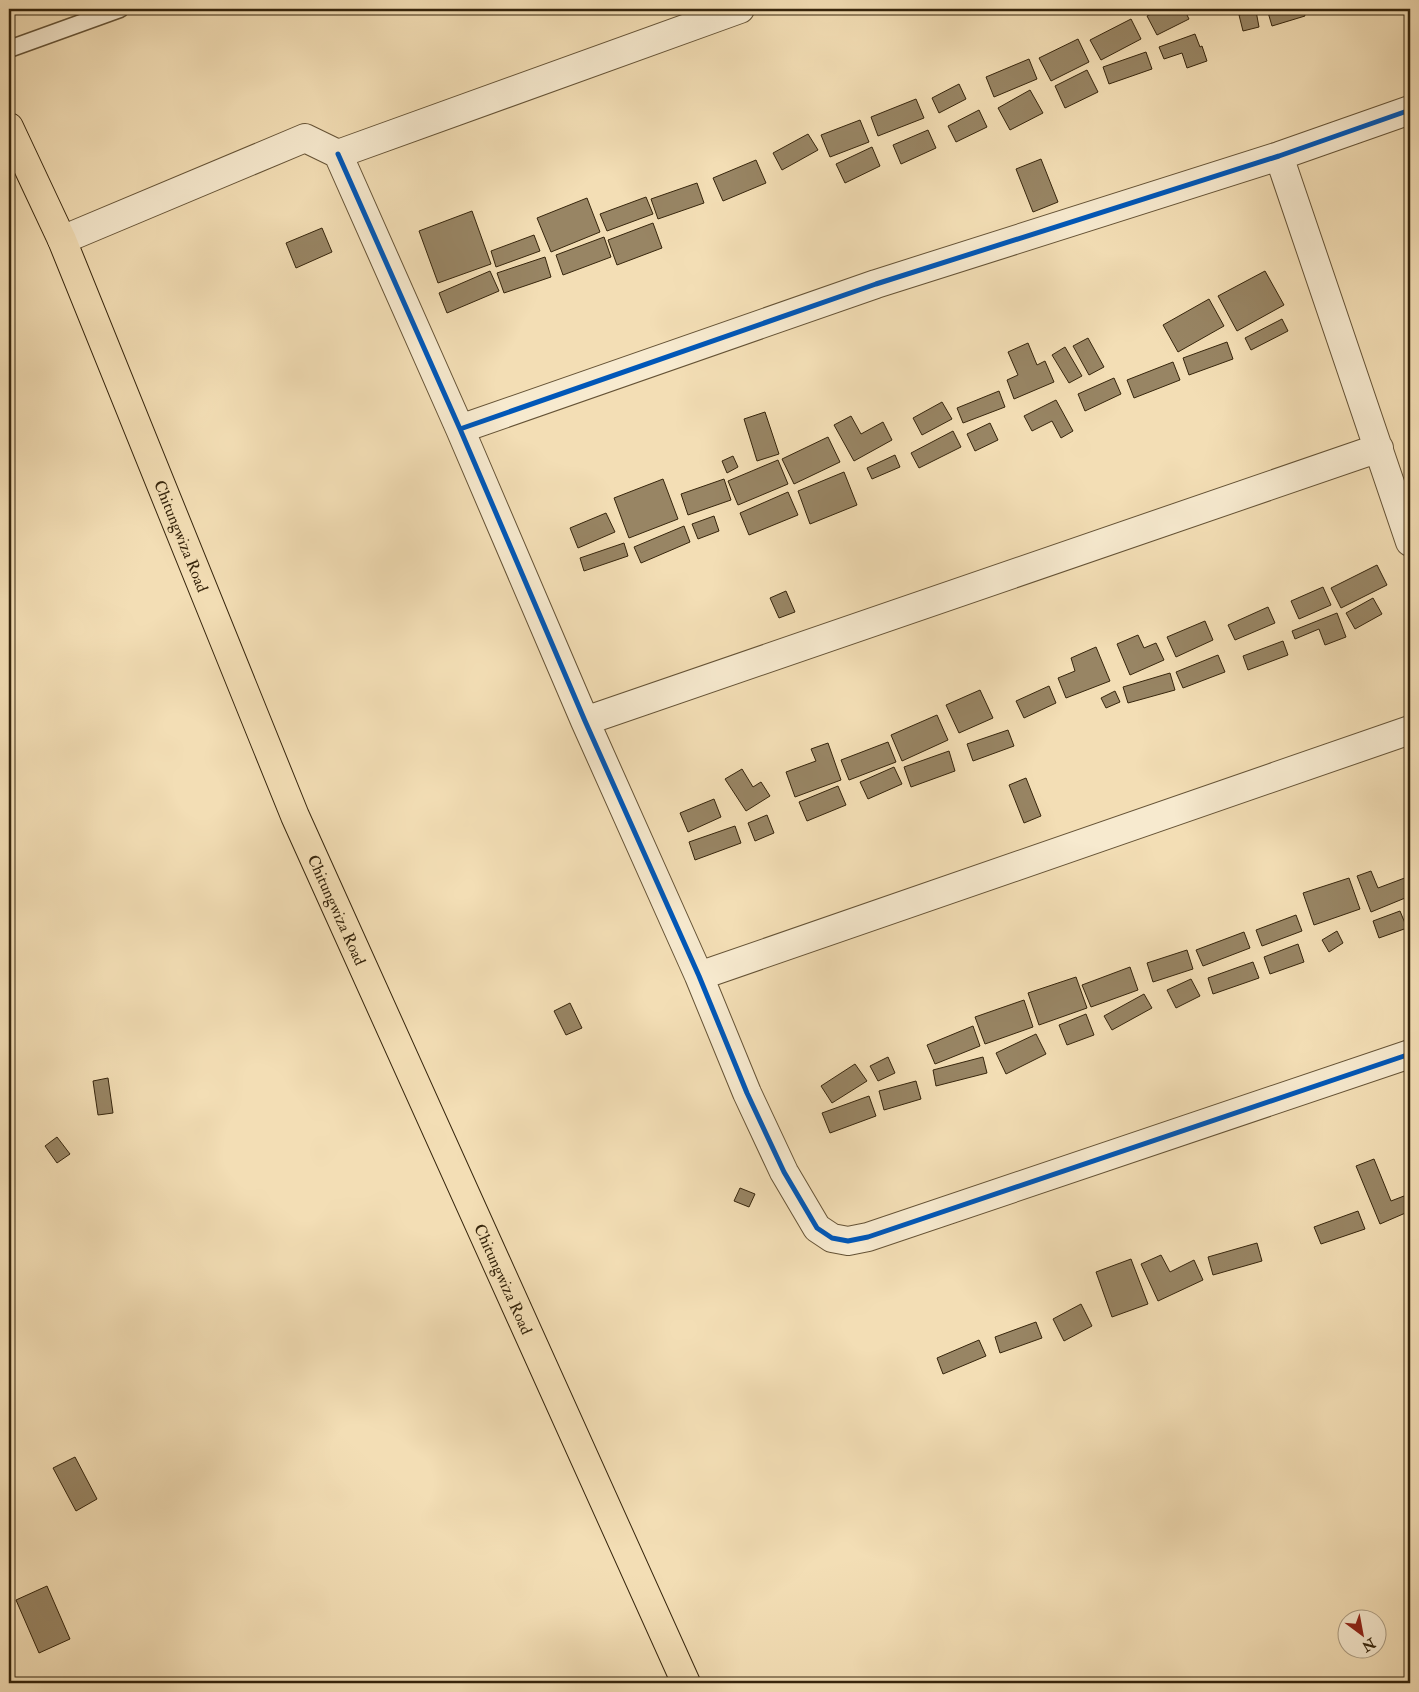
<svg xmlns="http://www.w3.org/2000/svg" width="1419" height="1692" viewBox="0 0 1419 1692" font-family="'IM FELL Double Pica',serif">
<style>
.building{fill:#988564;stroke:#36250c}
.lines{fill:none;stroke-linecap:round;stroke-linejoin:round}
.service-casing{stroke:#655336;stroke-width:19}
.minor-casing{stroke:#655336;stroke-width:30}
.primary-casing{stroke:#36250c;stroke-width:30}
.service{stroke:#f7eacf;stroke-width:16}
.minor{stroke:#f7eacf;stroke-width:28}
.primary{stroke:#f3deb5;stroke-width:28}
.cycleway-casing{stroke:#f7eacf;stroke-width:8}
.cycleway{stroke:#0057b8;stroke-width:5}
.labels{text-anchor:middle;stroke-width:4;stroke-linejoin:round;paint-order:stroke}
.street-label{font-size:16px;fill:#36250c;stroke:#f7eacf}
</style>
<rect width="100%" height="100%" fill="#f3deb5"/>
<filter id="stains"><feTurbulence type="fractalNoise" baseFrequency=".004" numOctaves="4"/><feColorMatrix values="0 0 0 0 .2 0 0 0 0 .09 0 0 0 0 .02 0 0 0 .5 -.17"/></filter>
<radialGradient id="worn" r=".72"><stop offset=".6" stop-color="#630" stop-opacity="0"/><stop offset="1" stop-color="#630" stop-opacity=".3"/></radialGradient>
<path class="building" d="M1161,9H1184L1189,19L1157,35L1147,16Z
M1205,9H1221L1207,14Z
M1267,9H1303L1305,16L1272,26Z
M1256,11L1259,27L1243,31L1239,15Z
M1131,19L1141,39L1101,60L1090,40Z
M1195,34L1200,47L1202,46L1207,61L1187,68L1182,53L1164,59L1159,47Z
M1078,39L1089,62L1051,81L1039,58Z
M1146,52L1152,69L1109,84L1103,67Z
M1029,59L1037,79L994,97L986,77Z
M1087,70L1098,92L1065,108L1055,86Z
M959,84L966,99L939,113L932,98Z
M1030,90L1043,113L1010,130L998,108Z
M916,99L924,118L878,136L871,117Z
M979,110L987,127L956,142L948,126Z
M860,120L869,142L830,157L821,135Z
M928,130L936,148L901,164L893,145Z
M808,134L818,150L782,170L773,153Z
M872,147L880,166L845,183L836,164Z
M1041,159L1058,202L1033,212L1016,169Z
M756,160L766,183L723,201L713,178Z
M697,183L704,203L658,219L651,199Z
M646,197L653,214L607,231L600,214Z
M587,198L600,232L551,252L537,218Z
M472,211L491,264L438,283L419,231Z
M653,223L662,248L617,265L608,240Z
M322,228L332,252L296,268L286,243Z
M534,235L540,251L496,267L491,251Z
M604,237L611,257L563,275L556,255Z
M545,257L551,277L504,293L497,273Z
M490,271L499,291L447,313L439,293Z
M1265,271L1284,305L1237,331L1218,296Z
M1209,299L1224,326L1178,352L1163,325Z
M1282,319L1288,331L1251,350L1245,338Z
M1088,338L1104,367L1089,375L1073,346Z
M1227,342L1233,359L1189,375L1183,358Z
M1028,343L1037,365L1045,361L1054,382L1014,399L1007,380L1018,375L1008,352Z
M1065,347L1082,376L1069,383L1052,355Z
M1173,362L1180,380L1134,398L1127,380Z
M1114,378L1121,394L1085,411L1078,394Z
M999,391L1005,407L963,423L957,408Z
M1056,400L1073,431L1061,438L1052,421L1032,431L1024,416Z
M942,402L952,419L922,435L913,418Z
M765,412L779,454L757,461L744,419Z
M851,416L861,434L883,422L892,440L854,461L834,425Z
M990,423L998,440L975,451L967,434Z
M953,431L961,447L919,468L911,453Z
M828,437L840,462L794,484L782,459Z
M895,455L900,467L872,479L867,468Z
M733,456L738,467L727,473L722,461Z
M778,460L788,484L738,505L728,481Z
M844,472L857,505L810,524L798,491Z
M663,479L678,519L629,538L614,498Z
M724,479L731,500L688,515L681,494Z
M788,492L798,515L749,535L740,513Z
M606,513L615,532L578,548L570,528Z
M714,516L719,531L698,539L692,524Z
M684,526L690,542L641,563L634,547Z
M624,543L628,556L584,571L580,558Z
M1377,565L1387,585L1341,608L1331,588Z
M1323,587L1331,605L1299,619L1291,601Z
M786,591L795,612L779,618L770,598Z
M1373,598L1382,614L1355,629L1346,613Z
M1268,607L1275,623L1235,640L1228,625Z
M1337,613L1346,637L1325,645L1319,629L1295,639L1292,631Z
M1205,621L1213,640L1176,657L1167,637Z
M1138,635L1144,648L1156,643L1164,660L1130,675L1117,644Z
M1283,641L1288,655L1248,670L1243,656Z
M1096,647L1110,681L1066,698L1058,678L1075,671L1071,658Z
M1218,655L1225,672L1183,688L1176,672Z
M1170,673L1175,690L1128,703L1123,687Z
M1049,686L1056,703L1024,718L1016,701Z
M980,690L993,718L959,733L946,705Z
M1115,691L1120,702L1106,708L1101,698Z
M937,715L948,740L902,761L891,735Z
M1008,730L1014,746L973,761L967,744Z
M888,742L896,762L849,780L841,760Z
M828,743L841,780L795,797L786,772L816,761L811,749Z
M949,751L955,771L911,787L904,767Z
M894,767L902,784L868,799L860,782Z
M742,769L753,787L761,782L770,796L746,811L725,779Z
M1026,778L1041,816L1024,823L1009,785Z
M838,786L846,805L807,821L799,802Z
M714,799L721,817L688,832L680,813Z
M767,815L774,833L755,841L748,823Z
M735,826L741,843L695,860L689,842Z
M1371,871L1378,888L1410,876V896L1371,912L1357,876Z
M1349,878L1360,909L1314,925L1303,893Z
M1400,911L1407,928L1379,938L1373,921Z
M1296,915L1302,931L1262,946L1256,930Z
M1337,931L1343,943L1329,952L1322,940Z
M1244,932L1250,948L1203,966L1196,950Z
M1298,944L1304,962L1270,974L1264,957Z
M1187,950L1193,969L1153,982L1147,963Z
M1253,962L1259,978L1213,994L1208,978Z
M1130,967L1138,990L1091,1007L1082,985Z
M1076,977L1087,1008L1039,1025L1028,993Z
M1191,979L1200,996L1176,1008L1167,990Z
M1144,994L1152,1008L1112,1030L1104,1016Z
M1024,1000L1033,1027L985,1044L975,1017Z
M570,1003L582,1028L566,1035L554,1011Z
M1086,1014L1094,1035L1067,1045L1059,1025Z
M973,1026L980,1046L935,1064L927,1045Z
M1036,1034L1046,1054L1006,1074L996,1053Z
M888,1057L895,1073L878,1081L870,1066Z
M983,1057L987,1073L936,1086L933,1070Z
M855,1064L867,1081L832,1103L821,1086Z
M108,1078L113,1113L98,1115L93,1081Z
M916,1081L921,1099L884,1110L879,1091Z
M869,1096L876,1116L830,1133L822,1113Z
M57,1137L70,1154L57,1163L45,1146Z
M1374,1159L1391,1201L1404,1196L1410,1211L1380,1224L1356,1166Z
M740,1188L755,1194L749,1207L734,1201Z
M1358,1211L1365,1229L1321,1244L1314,1227Z
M1257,1243L1262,1261L1213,1275L1208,1257Z
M1161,1255L1170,1272L1194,1260L1203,1280L1158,1301L1141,1264Z
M1131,1259L1148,1304L1112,1317L1096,1272Z
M1081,1304L1092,1326L1064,1341L1053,1319Z
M1036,1322L1042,1338L1000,1353L995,1337Z
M979,1340L986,1356L943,1374L937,1358Z
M75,1457L97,1499L76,1511L53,1468Z
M47,1586L70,1639L39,1653L16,1600Z"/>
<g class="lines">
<defs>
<path id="service" d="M9,49L120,9"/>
<path id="minor" d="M338,154L460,429L585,721L699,976L747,1093L784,1172L817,1228L832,1238L848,1241L868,1237L1410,1054
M1279,156L1410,542
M62,240L305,138L338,154L740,9
M460,429L876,284L1279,156L1410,110
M585,721L1379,448
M699,976L1410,730"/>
<g id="primary">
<path id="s1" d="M9,127L62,240L295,816L686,1683"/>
</g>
</defs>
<use href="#service" class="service-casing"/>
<use href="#minor" class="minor-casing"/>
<use href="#primary" class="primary-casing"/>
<use href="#service" class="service"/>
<use href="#minor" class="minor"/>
<use href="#primary" class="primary"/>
<defs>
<path id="cycleway" d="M338,154L460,429L585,721L699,976L747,1093L784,1172L817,1228L832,1238L848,1241L868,1237L1410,1054
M460,429L876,284L1279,156L1410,110"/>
</defs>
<use href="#cycleway" class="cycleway-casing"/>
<use href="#cycleway" class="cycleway"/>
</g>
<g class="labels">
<g class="street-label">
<text dy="6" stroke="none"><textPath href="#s1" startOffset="444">Chitungwiza Road</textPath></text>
<text dy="6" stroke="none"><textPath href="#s1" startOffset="849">Chitungwiza Road</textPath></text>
<text dy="6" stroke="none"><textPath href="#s1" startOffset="1254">Chitungwiza Road</textPath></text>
</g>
</g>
<rect width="1419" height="1692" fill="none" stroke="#f3deb5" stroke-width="30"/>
<rect x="10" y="10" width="1399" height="1672" fill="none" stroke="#36250c" stroke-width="2.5"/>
<rect x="15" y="15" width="1389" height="1662" fill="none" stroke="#36250c"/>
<g transform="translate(1362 1634) rotate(148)"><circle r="24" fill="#f7eacf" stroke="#aa9b81"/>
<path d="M0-4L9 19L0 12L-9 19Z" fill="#8f2418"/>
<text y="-8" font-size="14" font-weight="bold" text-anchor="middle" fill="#36250c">N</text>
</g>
<rect width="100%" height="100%" filter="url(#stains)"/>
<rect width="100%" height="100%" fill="url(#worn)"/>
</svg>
